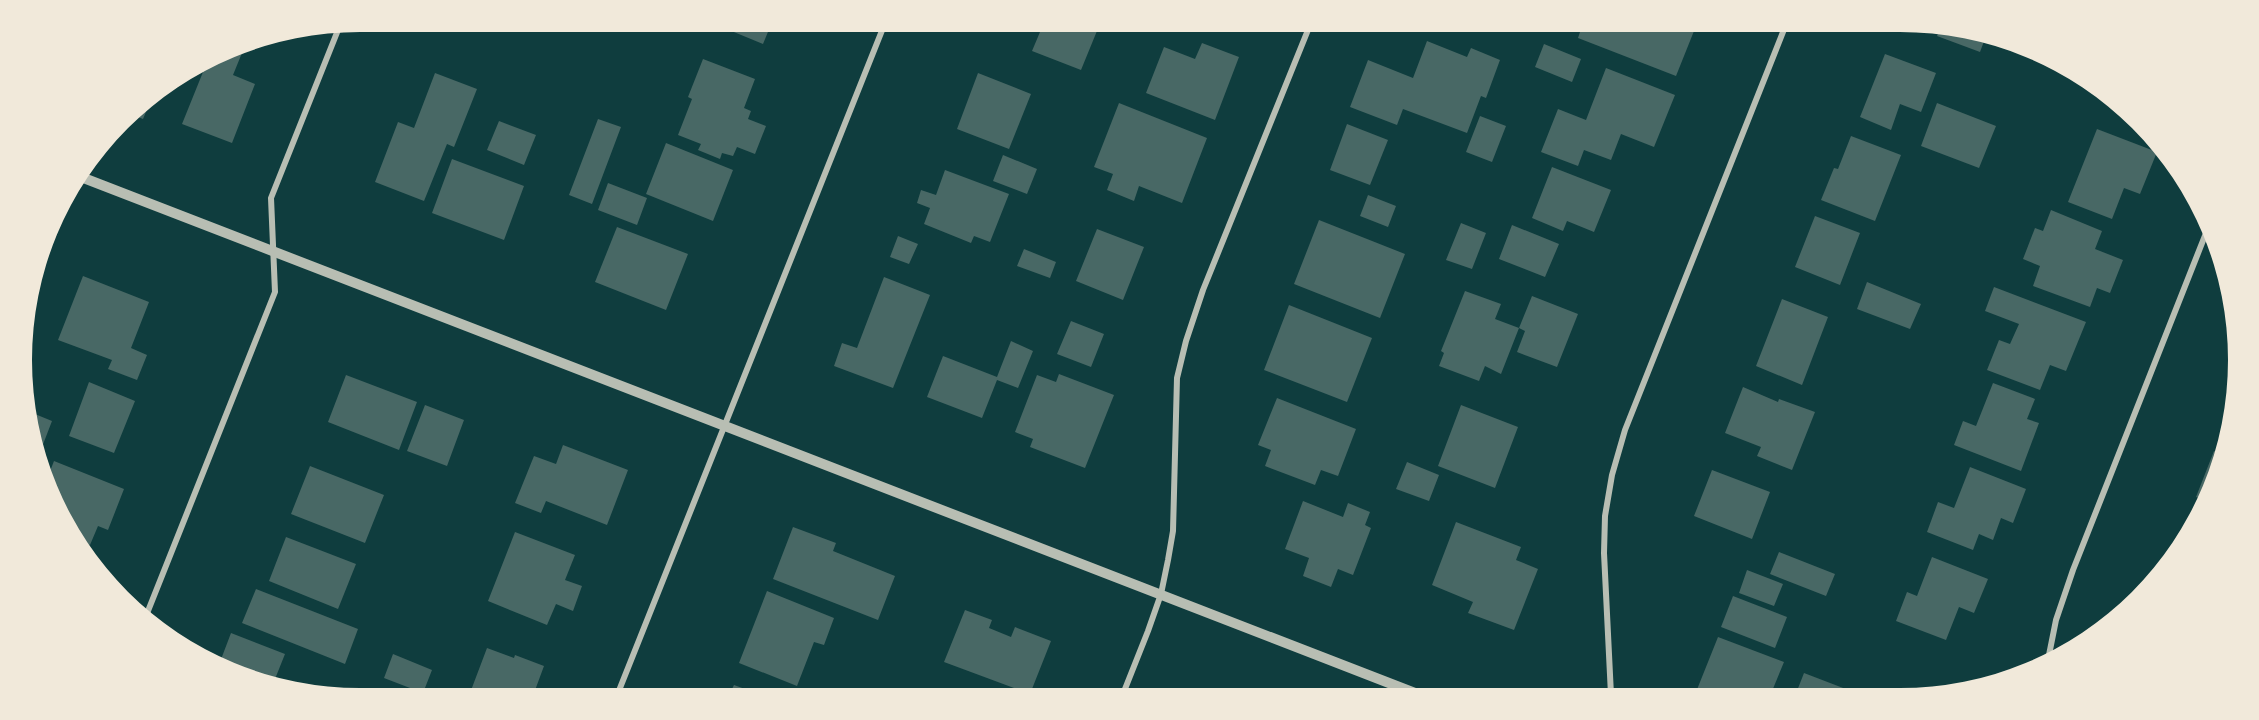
<svg xmlns="http://www.w3.org/2000/svg" width="2259" height="720" viewBox="0 0 2259 720" font-family="Manrope,sans-serif">
<style>
.building{fill:#486865}
.lines{fill:none;stroke-linecap:round;stroke-linejoin:round}
.minor{stroke:#b8beb3;stroke-width:6}
.tertiary{stroke:#b8beb3;stroke-width:10}
</style>
<rect width="100%" height="100%" fill="#0f3d3e"/>
<path class="building" d="M712,23V22L783,23L780,30L770,27L763,44Z
M1018,24H1095L1099,26L1081,70L1032,51L1040,32Z
M1582,26H1696L1676,76L1578,38Z
M1941,27L1965,28L1986,36L1980,52L1937,36Z
M1427,41L1467,57L1471,48L1500,60L1486,98L1481,96L1467,133L1403,109L1397,125L1350,107L1368,60L1413,78Z
M1202,43L1239,57L1215,120L1146,93L1164,47L1195,59Z
M1544,44L1581,59L1572,82L1535,67Z
M236,46L244,48L233,75L255,84L232,143L182,124L203,72L195,69L231,47Z
M1885,54L1936,73L1921,112L1900,104L1891,130L1860,117Z
M703,59L755,79L744,108L751,111L748,119L766,126L755,154L737,147L733,156L722,153L720,159L698,150L701,144L678,135L692,99L688,97Z
M1606,68L1675,95L1654,147L1621,134L1611,160L1584,150L1578,166L1541,152L1558,109L1586,120Z
M435,73L477,89L454,147L447,144L424,201L375,182L398,122L414,128Z
M978,73L1031,94L1009,149L957,129Z
M153,95L143,119L130,114L136,105Z
M1119,103L1207,138L1182,203L1139,186L1134,201L1107,190L1113,174L1094,167Z
M1937,103L1996,126L1979,168L1921,146Z
M1480,116L1506,126L1492,162L1466,152Z
M598,119L621,127L592,204L569,195Z
M499,121L536,135L524,165L487,150Z
M1347,124L1388,140L1370,185L1330,170Z
M2097,129L2157,152L2140,194L2124,188L2112,219L2068,202Z
M1851,136L1901,155L1875,221L1821,200L1834,168L1838,169Z
M666,143L733,170L713,221L646,194Z
M1003,155L1037,169L1027,194L993,181Z
M452,159L524,186L504,240L432,213Z
M1552,167L1611,190L1594,232L1567,221L1563,231L1532,218Z
M945,170L1009,194L990,242L974,236L971,243L924,224L930,208L917,203L921,190L936,195Z
M608,183L647,198L637,225L598,210Z
M1368,195L1396,206L1388,227L1360,216Z
M2051,210L2102,231L2095,249L2123,260L2110,293L2097,288L2090,307L2033,286L2040,266L2023,259L2035,228L2043,231Z
M1815,216L1860,233L1840,285L1795,267Z
M1319,220L1405,254L1380,318L1294,284Z
M1461,223L1486,233L1472,269L1446,260Z
M1512,225L1559,244L1545,277L1499,259Z
M617,227L688,254L666,310L595,282Z
M1097,229L1144,247L1123,300L1076,281Z
M898,236L918,244L909,264L890,257Z
M1024,249L1056,262L1050,278L1017,266Z
M83,276L149,302L131,348L147,355L137,380L108,369L112,360L58,340Z
M884,277L930,295L893,388L834,366L842,343L857,348Z
M1867,282L1921,304L1910,329L1857,309Z
M1994,287L2086,322L2066,371L2050,365L2040,390L1987,370L1999,340L2010,344L2019,324L1985,311Z
M1465,291L1501,304L1495,319L1519,328L1501,374L1485,366L1479,381L1439,366L1444,353L1441,351Z
M1532,296L1578,314L1557,367L1517,352L1525,331L1519,328Z
M1782,299L1828,317L1802,385L1756,366Z
M1289,305L1372,338L1347,402L1264,370Z
M1071,321L1104,334L1091,367L1057,354Z
M1011,341L1033,351L1018,388L997,380L982,418L927,397L943,356L997,377Z
M1059,374L1114,395L1085,468L1030,447L1033,439L1015,432L1037,375L1056,382Z
M346,375L417,402L399,450L328,422Z
M89,382L135,401L114,453L69,436Z
M1993,383L2035,399L2027,419L2039,423L2021,471L1954,445L1963,421L1976,426Z
M1743,387L1778,402L1779,399L1815,412L1792,470L1757,456L1761,447L1725,433Z
M1277,398L1356,429L1338,476L1321,470L1315,485L1265,466L1271,450L1258,445Z
M425,405L464,420L447,466L407,451Z
M1461,405L1518,427L1495,488L1438,466Z
M30,412L52,421L42,447L32,443Z
M563,445L628,470L607,525L546,501L541,513L515,503L534,456L556,464Z
M2214,451L2221,454L2204,500L2196,497Z
M54,461L124,489L108,530L98,526L90,545L73,538L47,479Z
M1407,462L1439,475L1429,501L1396,489Z
M310,466L384,495L365,543L291,514Z
M1970,467L2026,489L2013,523L2001,518L1993,540L1979,534L1973,550L1927,532L1938,502L1954,508Z
M1712,470L1770,492L1752,539L1694,516Z
M1303,501L1343,517L1348,503L1370,512L1365,525L1371,528L1353,575L1338,569L1331,587L1303,576L1309,558L1285,549Z
M1456,522L1521,547L1516,560L1538,569L1514,630L1468,613L1473,602L1432,585Z
M793,527L836,543L833,551L895,576L878,620L773,579Z
M515,532L575,555L565,580L582,586L573,611L556,604L547,625L488,601Z
M286,537L356,564L338,609L269,581Z
M1779,552L1835,574L1826,596L1770,574Z
M1932,557L1988,579L1974,613L1959,607L1946,640L1896,621L1907,592L1917,596Z
M1747,570L1783,584L1774,606L1739,593Z
M256,589L358,629L345,664L242,623Z
M767,591L834,618L824,645L814,642L797,686L739,663Z
M1733,596L1787,617L1775,648L1721,627Z
M965,610L992,620L989,628L1011,637L1015,627L1051,641L1030,694L944,662Z
M231,633L285,654L273,684L220,662Z
M1718,637L1784,662L1770,696H1704L1696,692Z
M487,648L514,658L515,655L544,666L534,693H470Z
M393,654L432,670L423,693L384,678Z
M1804,673L1864,696H1795Z
M734,685L756,693H730Z"/>
<g class="lines">
<path class="minor" d="M146,616L275,292L271,198L340,25
M2047,665L2056,620L2073,570L2206,233
M618,693L885,23
M1123,694L1148,631L1161,594L1168,560L1173,531L1177,378L1186,341L1203,290L1310,25
M1611,695L1604,553L1605,516L1612,475L1625,430L1785,27"/>
<path class="tertiary" d="M81,177L1420,695"/>
</g>
<path d="M0 0H2259V720H0ZM360 32H1900A328 328 0 0 1 2228 360V360A328 328 0 0 1 1900 688H360A328 328 0 0 1 32 360V360A328 328 0 0 1 360 32Z" fill="#f1e9da" fill-rule="evenodd"/>
</svg>
